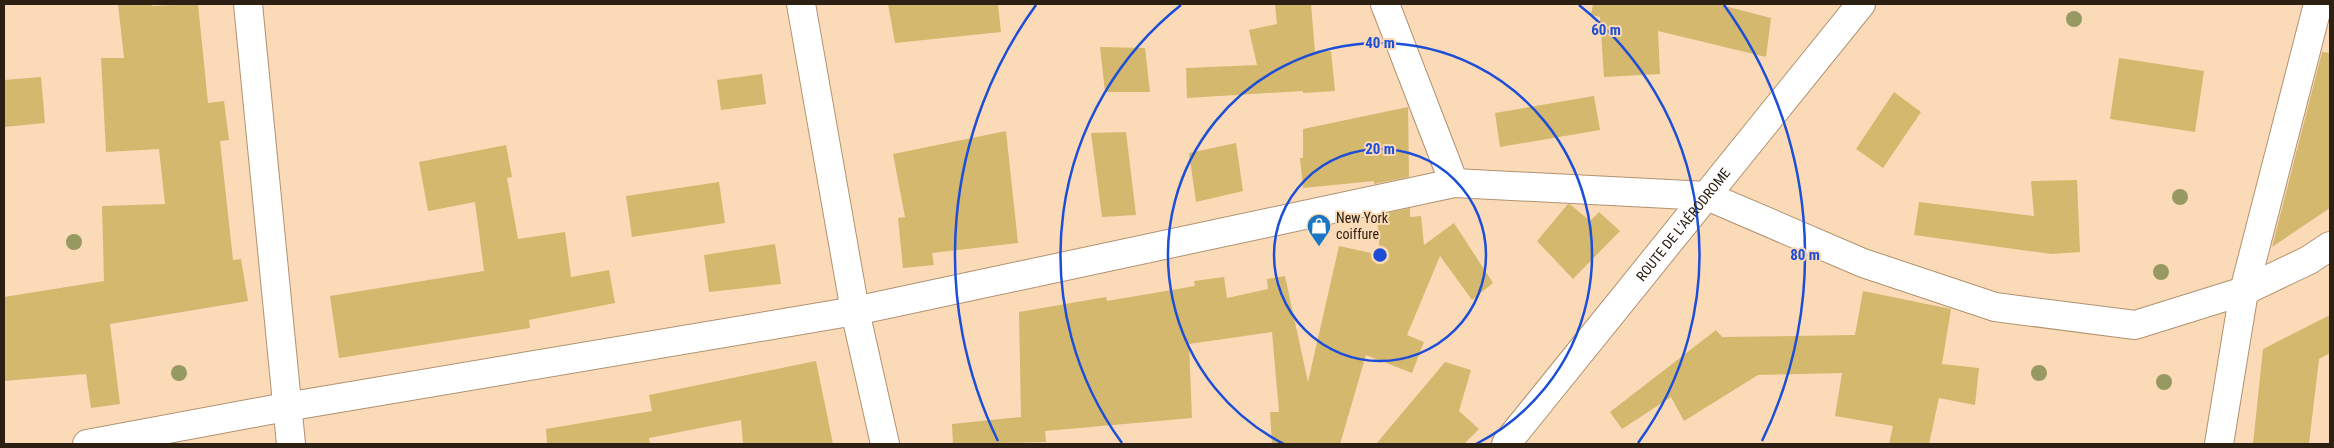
<svg xmlns="http://www.w3.org/2000/svg" width="2334" height="448" viewBox="0 0 2334 448" font-family="'Roboto Condensed',sans-serif">
<style>
.building{fill:#d4b86e}
.lines{fill:none;stroke-linecap:round;stroke-linejoin:round}
.minor-casing{stroke:#b09271;stroke-width:30}
.minor{stroke:#fff;stroke-width:28}
.tree{fill:#979962}
.ring{fill:none;stroke:#1d4ed8;stroke-width:2.5}
.labels{text-anchor:middle;stroke-width:4;stroke-linejoin:round;paint-order:stroke}
.poi-label{font-size:14px;fill:#2c2013;stroke:#fbdab7;text-anchor:start}
.street-label{font-size:14px;fill:#2c2013;stroke:#fbdab7}
.centre{fill:#1d4ed8;stroke:#fbdab7;stroke-width:2.5}
.ring-label{font-size:15px;text-anchor:middle;font-weight:bold;fill:#1d4ed8;stroke:#fbdab7;stroke-width:4;stroke-linejoin:round;paint-order:stroke}
</style>
<rect width="100%" height="100%" fill="#fbdab7"/>
<path class="building" d="M118,4H152V6L198,4L208,103L224,101L229,140L220,141L233,260L241,259L248,301L110,324L120,404L91,408L86,374L4,381V297L104,281L102,206L165,204L159,149L106,152L101,58H124Z
M888,4H998L1001,32L895,43Z
M1275,4H1311L1315,52L1331,51L1335,91L1303,93V91L1187,98L1186,68L1257,65L1249,30L1277,24Z
M1593,4H1717L1771,18L1766,57L1658,31L1660,74L1604,77L1600,17L1591,15Z
M1100,47L1145,48L1150,92H1105Z
M2322,52L2330,53V208L2272,247Z
M2119,58L2204,71L2195,132L2110,119Z
M762,74L766,104L721,110L717,80Z
M41,77L45,123L4,127V80Z
M1894,92L1921,112L1883,168L1856,149Z
M1594,96L1600,130L1500,147L1495,113Z
M1408,107L1409,177L1374,184V181L1303,188L1300,158H1303V129Z
M1006,131L1018,243L932,253L934,265L903,268L898,218L905,217L893,154Z
M1126,132L1136,215L1102,217L1091,133Z
M1236,143L1243,191L1196,202L1189,153Z
M506,145L512,177L507,178L518,239L565,232L571,277L609,270L615,303L529,320L530,328L339,358L330,296L484,271L475,202L428,211L419,162Z
M2077,180L2080,252L2051,254L1914,235L1919,202L2034,216L2031,181Z
M719,182L725,223L632,237L626,196Z
M1568,204L1571,205L1590,221L1599,212L1620,231L1573,279L1537,241Z
M1410,208V217L1421,216L1424,245L1454,223L1493,283L1472,300L1440,256L1407,335L1424,342L1412,373L1366,355L1340,444H1272L1270,412H1279L1272,332L1189,344L1192,418L1045,431L1046,442L953,444L952,424L1021,417L1019,312L1106,297L1107,301L1195,286L1194,281L1224,277L1227,298L1268,289L1267,279L1285,276L1308,382L1339,246L1380,255L1377,215Z
M775,244L781,284L709,292L704,255Z
M1863,291L1951,309L1942,364L1979,368L1975,405L1939,398L1929,444H1889L1893,426L1835,416L1842,373L1758,375L1684,421L1671,397L1622,429L1610,412L1716,330L1722,337L1855,335Z
M2330,315V353L2319,359L2309,444H2253L2263,349Z
M816,361L833,444H743L741,420L649,438L650,444H547L546,429L652,411L649,395Z
M1445,362L1471,370L1459,411L1479,429L1464,444H1376Z"/>
<g class="lines">
<defs>
<g id="minor">
<path d="M248,4L291,444"/>
<path d="M801,4L855,311L885,444"/>
<path d="M1385,4L1454,183"/>
<path d="M87,444L286,407L855,311L1454,183L1707,196L1863,263L1995,307L2135,325L2244,291L2309,260L2330,246"/>
<path id="s1" d="M1506,444L1861,4"/>
<path d="M2219,444L2244,291L2318,4"/>
</g>
</defs>
<use href="#minor" class="minor-casing"/>
<use href="#minor" class="minor"/>
</g>
<g class="tree">
<circle cx="2074" cy="19" r="8"/>
<circle cx="2180" cy="197" r="8"/>
<circle cx="74" cy="242" r="8"/>
<circle cx="2161" cy="272" r="8"/>
<circle cx="179" cy="373" r="8"/>
<circle cx="2039" cy="373" r="8"/>
<circle cx="2164" cy="382" r="8"/>
</g>
<g class="ring">
<circle cx="1380" cy="255" r="106"/>
<path d="M1284 444A212 212 0 1 1 1476 444"/>
<path d="M1122 443A319 319 0 0 1 1181 5M1579 5A319 319 0 0 1 1638 443"/>
<path d="M998 441A425 425 0 0 1 1036 5M1724 5A425 425 0 0 1 1762 441"/>
</g>
<defs>
<symbol id="shop-pin" viewBox="-11 -11 22 30"><path d="M0 17L-7.5 6A9.5 9.5 0 1 1 7.5 6Z" fill="#1876c3" stroke="#fbdab7"/><path d="M-5-2.5h2.3a2.7 3.5 0 0 1 5.4 0H5L5.5 6h-11ZM-1.5-2.5h3a1.5 2.3 0 0 0-3 0Z" fill="#fff"/></symbol>
</defs>
<g fill-rule="evenodd">
<use href="#shop-pin" x="1305" y="212" width="28" height="38"/>
</g>
<g class="labels">
<g class="poi-label">
<text x="1336" y="223">New York<tspan x="1336" dy="16">coiffure</tspan></text>
</g>
<g class="street-label">
<text dy="5" stroke="none"><textPath href="#s1" startOffset="282">ROUTE DE L'AÉRODROME</textPath></text>
</g>
</g>
<circle cx="1380" cy="255" r="8" class="centre"/>
<g class="ring-label">
<text x="1606" y="35">60 m</text>
<text x="1380" y="48">40 m</text>
<text x="1380" y="154">20 m</text>
<text x="1805" y="260">80 m</text>
</g>
<rect width="2334" height="448" fill="none" stroke="#2c2013" stroke-width="10"/>
</svg>
